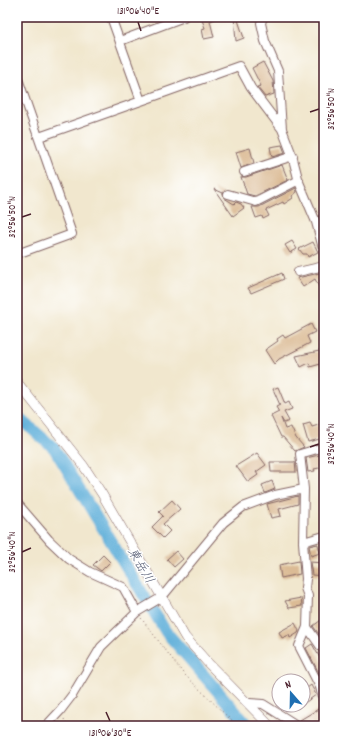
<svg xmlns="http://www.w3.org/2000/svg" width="341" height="743" viewBox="0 0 341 743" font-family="Dekko,'Klee One',sans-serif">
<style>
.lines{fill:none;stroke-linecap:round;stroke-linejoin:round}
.river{stroke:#5eafd9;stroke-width:12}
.building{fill:#dbbb95}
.minor-casing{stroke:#846564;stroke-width:10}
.tertiary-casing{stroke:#846564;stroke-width:10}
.path{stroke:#846564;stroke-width:1;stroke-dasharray:1 3;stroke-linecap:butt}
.minor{stroke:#fff;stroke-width:8}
.tertiary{stroke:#fff;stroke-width:9}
.ticks{fill:none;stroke:#4a1f2b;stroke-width:1.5}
.labels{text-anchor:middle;stroke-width:3;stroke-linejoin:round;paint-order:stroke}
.water-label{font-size:13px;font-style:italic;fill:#525971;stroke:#fff}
.neatline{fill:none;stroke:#4a1f2b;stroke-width:1.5}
.ticks-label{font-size:10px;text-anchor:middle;fill:#4a1f2b}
</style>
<rect width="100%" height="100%" fill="#fff"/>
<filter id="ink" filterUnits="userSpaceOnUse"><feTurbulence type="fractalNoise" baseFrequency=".025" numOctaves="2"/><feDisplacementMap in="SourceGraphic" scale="8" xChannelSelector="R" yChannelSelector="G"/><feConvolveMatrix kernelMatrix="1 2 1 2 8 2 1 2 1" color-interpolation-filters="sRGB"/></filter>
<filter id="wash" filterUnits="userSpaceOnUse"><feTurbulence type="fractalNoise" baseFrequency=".012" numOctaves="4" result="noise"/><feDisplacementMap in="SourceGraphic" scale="16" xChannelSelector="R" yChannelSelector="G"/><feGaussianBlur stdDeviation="0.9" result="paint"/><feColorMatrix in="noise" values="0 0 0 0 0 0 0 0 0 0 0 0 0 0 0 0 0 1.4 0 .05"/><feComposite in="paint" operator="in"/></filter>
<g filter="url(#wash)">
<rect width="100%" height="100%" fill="#f1e7ce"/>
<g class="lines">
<path class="river" d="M17,416L54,448L166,632L248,726"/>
</g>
<g id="blocks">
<path class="building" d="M201,17H220L210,21L214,37L204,39L202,29L205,28Z
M234,17H237L244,38L236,41Z
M263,62L273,81L274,94L265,97L257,87L261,86L252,68Z
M282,145L285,153L272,157L270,147Z
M250,148L254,163L241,168L236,152Z
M282,165L288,180L255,196L247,194L241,177H246Z
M296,188L297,192L292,196L293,198L284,204L283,202L266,210L269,216L263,219L262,216L256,218L252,207H259Z
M214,189L223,193L224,198L234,204L236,202L241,204L244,208L233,216Z
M292,241L297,249L290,253L285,245Z
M313,242L318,252L308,257L307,254H303L299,249Z
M324,272V296L315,279L303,287L297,278Z
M282,273L284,279L251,293L248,288Z
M311,324L315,332L307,336L310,343L279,359L274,364L265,350L278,341L277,339L283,335L285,338Z
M324,350V363L310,367L309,363L301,367L296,356Z
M278,387L285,404L289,402L292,409L284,412L289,421L284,423L281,418L285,429L291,427L296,438L304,447L295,451L283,437H281L271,416L279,412L276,407L280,405L273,389Z
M310,423L312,427L322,424L324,438L308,442L303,425Z
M257,453L266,465L256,472L258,475L248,482L236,466Z
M324,454V467L314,469L315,471L308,472L306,458Z
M270,462H295L296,472H271Z
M272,481L275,489L265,493L262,485Z
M298,496V504L279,509L281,516L271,518L267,504Z
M172,500L180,509L163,524L170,531L163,538L152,527L163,516L159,512Z
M318,544L320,553L311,556L309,546Z
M176,551L183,559L174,567L167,559Z
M103,555L110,562L101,571L93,565Z
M299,561L300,574L281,578L279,565Z
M310,562L324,563V576L312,575Z
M301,598L302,606L289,608L285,601Z
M324,618V635L321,637L313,626Z
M295,623L299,631L298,633L290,638L289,635L282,638L279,632Z
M312,644L324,665V672L320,675L306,648Z
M311,685L316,695L303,704V691Z
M320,708L324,715V719L313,726L311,722L303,726L300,720Z"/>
</g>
</g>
<g filter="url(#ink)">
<use href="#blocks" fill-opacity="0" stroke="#846564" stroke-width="1"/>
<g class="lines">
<defs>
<path id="minor" d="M111,17L141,101L239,66L251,88L282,129
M263,17L261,23L265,41L278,71L282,129L292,155L299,182L316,222L324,252
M120,41L184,17
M17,76L72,234L17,254
M39,137L141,101
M244,172L293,156
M228,194L256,202L299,180
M298,272L324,266
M324,447L300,454L304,489L303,542L306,579L305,588L308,596L307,627L299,646L320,687L324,702
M17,503L49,540L69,559L90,572L123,587L137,612
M303,542L324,536
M307,627L321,647L324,646
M249,703L263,704L298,726
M46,726L60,711L73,694L101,647L137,612L162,597L223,523L243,507L275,495L304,489"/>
<path id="tertiary" d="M17,382L83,465L102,494L185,637L208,663L270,726"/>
</defs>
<use href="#minor" class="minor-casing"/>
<use href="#tertiary" class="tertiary-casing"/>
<path class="path" d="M141,618L183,673L237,726
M64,719L67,726"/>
<use href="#minor" class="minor"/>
<use href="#tertiary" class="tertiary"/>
</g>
</g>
<path class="ticks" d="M138,22L141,31M310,112L319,109M22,217L31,214M310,447L319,444M22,552L31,548M106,712L110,721"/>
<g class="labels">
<g class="water-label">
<text transform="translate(142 565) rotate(59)" y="5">東岳川</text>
</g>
</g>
<rect width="341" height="743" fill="none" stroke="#fff" stroke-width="44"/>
<g transform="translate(291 693) rotate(340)"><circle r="19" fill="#ffffff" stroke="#b7a5aa"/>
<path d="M0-3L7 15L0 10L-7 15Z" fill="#1f6fb2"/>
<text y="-6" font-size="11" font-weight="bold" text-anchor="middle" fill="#4a1f2b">N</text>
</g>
<rect x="22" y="22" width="297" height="699" class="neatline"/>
<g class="ticks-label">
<text x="138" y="14">131°06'40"E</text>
<text transform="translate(330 109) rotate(-90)" y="4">32°56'50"N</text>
<text transform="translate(11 217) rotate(-90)" y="4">32°56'50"N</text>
<text transform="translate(330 444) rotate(-90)" y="4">32°56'40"N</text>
<text transform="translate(11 552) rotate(-90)" y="4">32°56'40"N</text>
<text x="110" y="736">131°06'30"E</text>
</g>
</svg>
